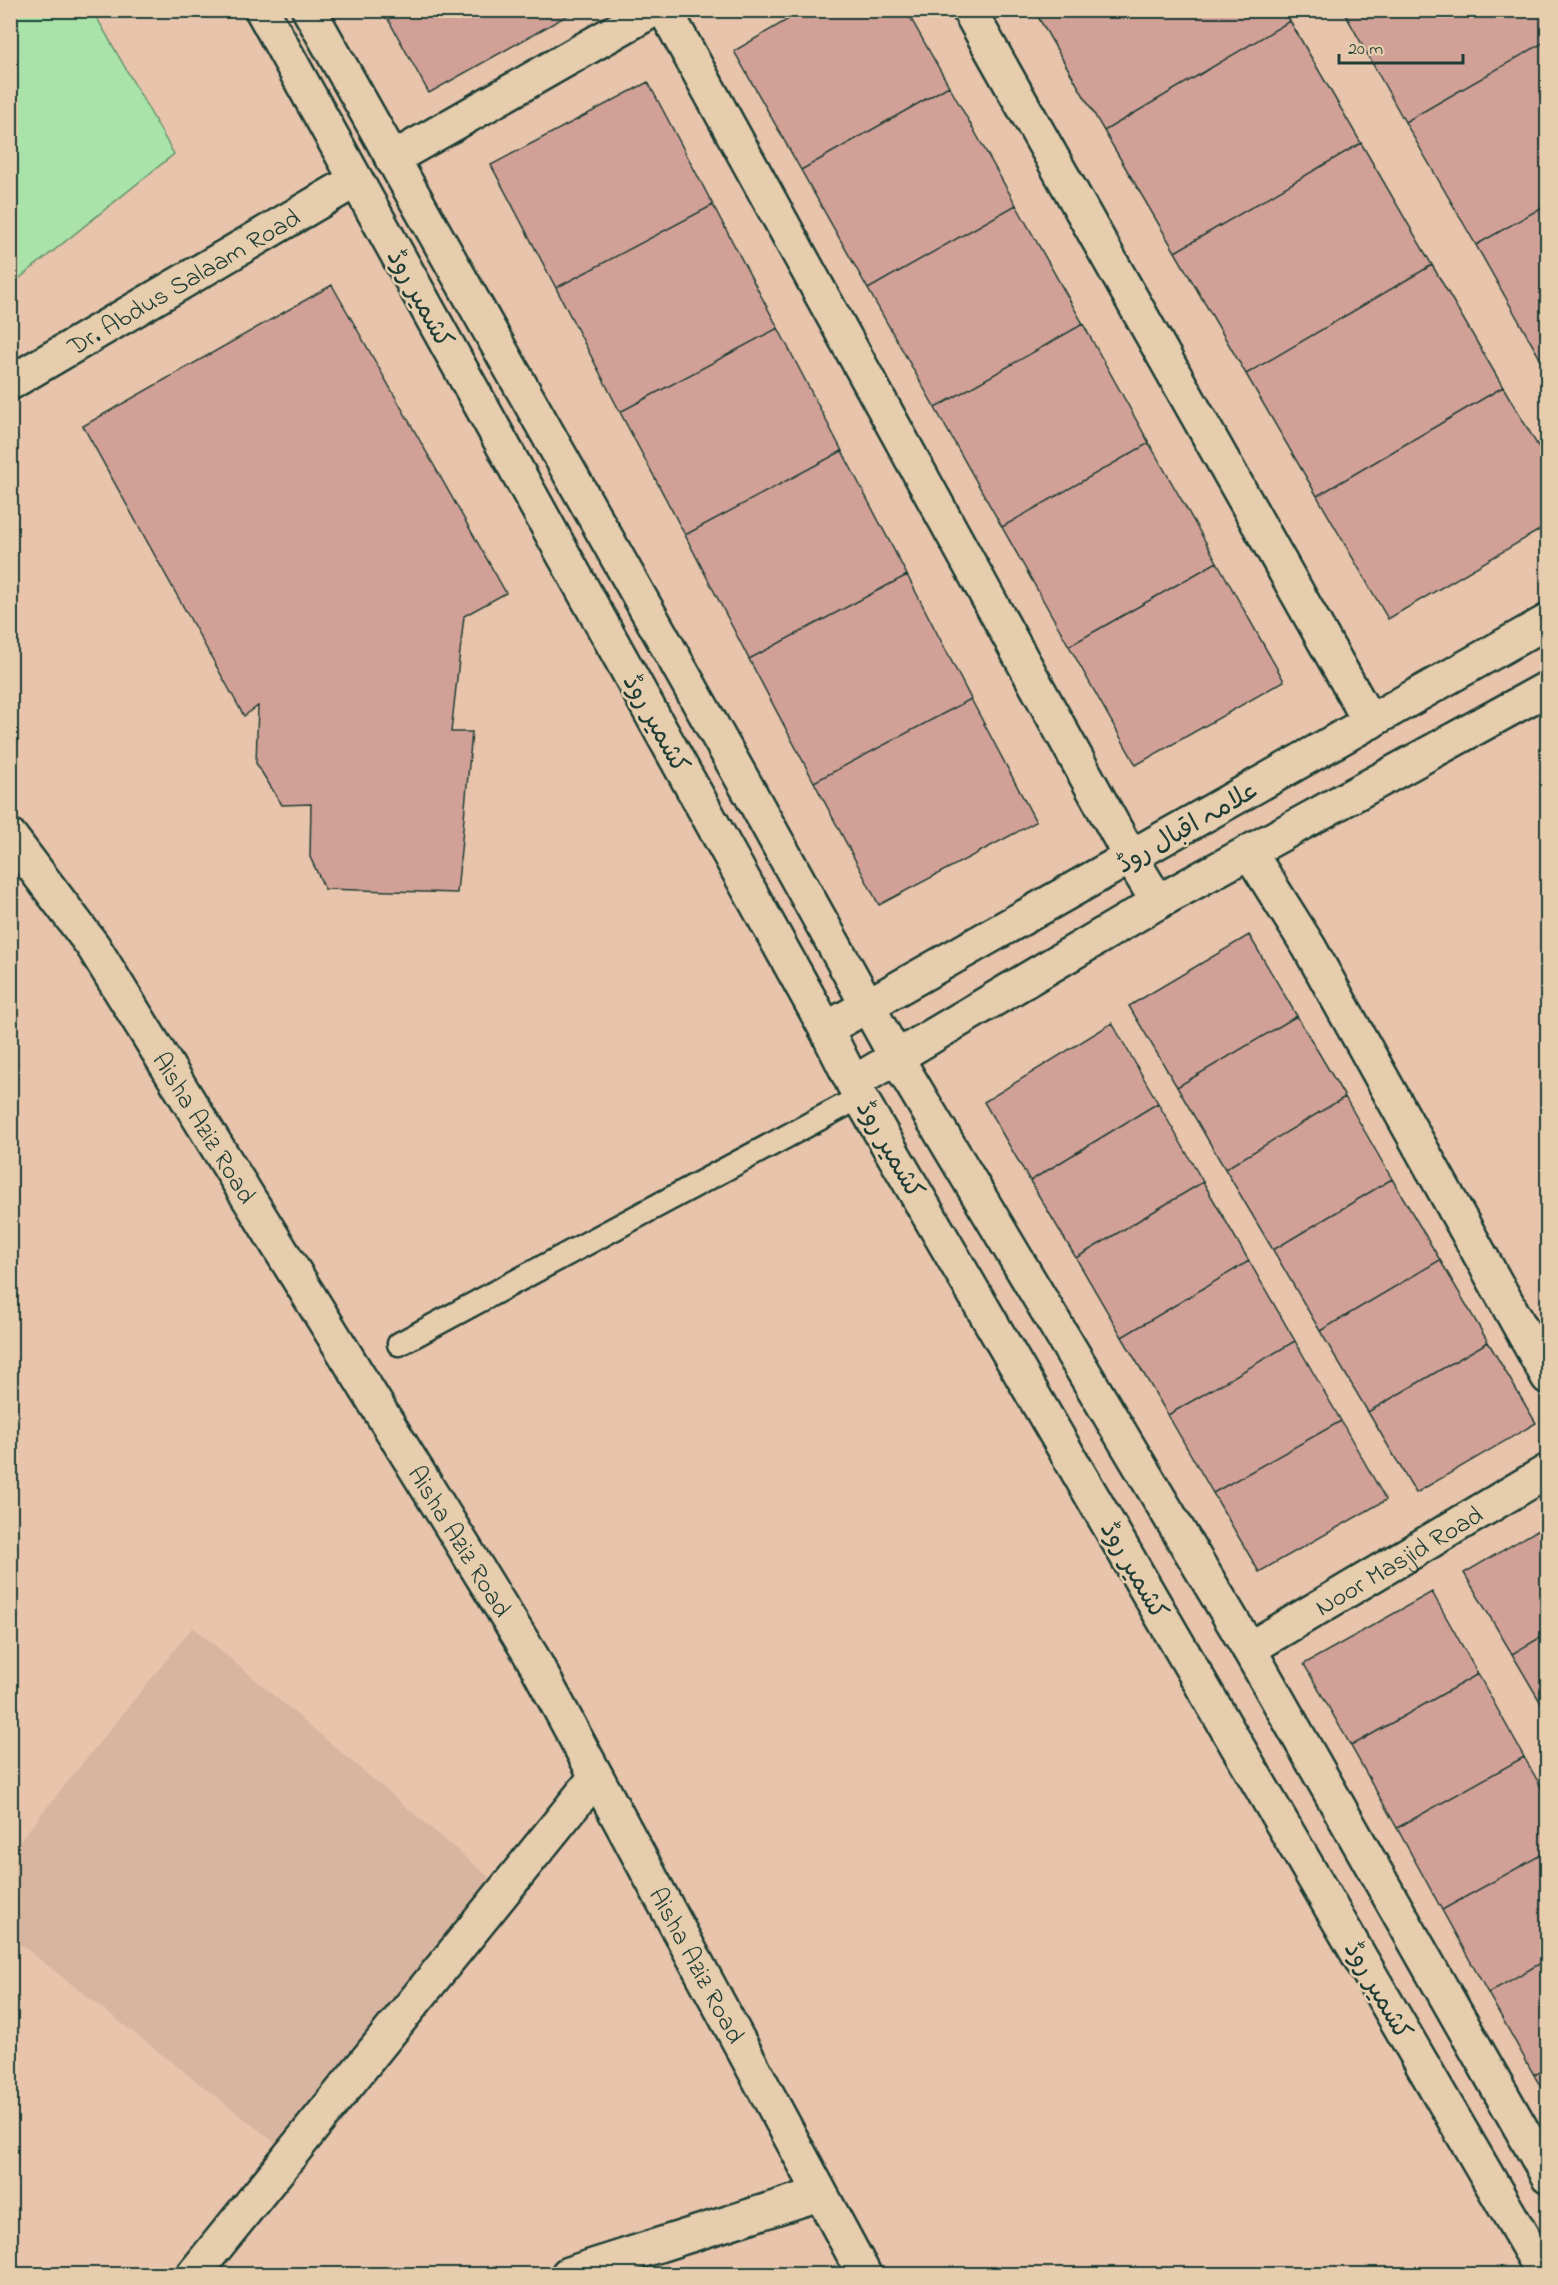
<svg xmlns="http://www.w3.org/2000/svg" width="1558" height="2285" viewBox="0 0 1558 2285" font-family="'Indie Flower','Playpen Sans Arabic',sans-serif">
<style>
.built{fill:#d8b5a0}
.green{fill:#a9e3a9;stroke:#64906e;stroke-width:1.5}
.building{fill:#d1a197;stroke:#1f3d34;stroke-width:1.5}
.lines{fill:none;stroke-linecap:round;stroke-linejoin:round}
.lane-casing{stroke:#1f3d34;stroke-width:27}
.street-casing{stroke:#1f3d34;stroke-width:38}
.secondary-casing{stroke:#1f3d34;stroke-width:38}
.lane{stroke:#e6cdae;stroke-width:22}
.street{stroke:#e6cdae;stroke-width:33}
.secondary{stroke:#e6cdae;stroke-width:33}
.labels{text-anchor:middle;stroke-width:5;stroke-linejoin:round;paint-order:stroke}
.street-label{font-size:26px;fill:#1f3d34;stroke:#e6cdae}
</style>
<rect width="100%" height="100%" fill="#e7c4ab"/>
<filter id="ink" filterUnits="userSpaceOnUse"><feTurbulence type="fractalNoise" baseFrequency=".0167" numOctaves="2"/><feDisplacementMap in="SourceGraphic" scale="12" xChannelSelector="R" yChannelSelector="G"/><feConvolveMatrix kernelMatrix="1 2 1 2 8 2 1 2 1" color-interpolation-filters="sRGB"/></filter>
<g filter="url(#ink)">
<path class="built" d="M193,1627L504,1890L291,2155L11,1937L10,1853Z"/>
<path class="green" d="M11,10L93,11L174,154L11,285Z"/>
<path class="building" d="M383,10H577L429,93Z
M804,10H906L949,86L801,170L734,51Z
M1034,10H1284L1290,21L1104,131Z
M1343,10H1548V40L1405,122Z
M1290,21L1361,143L1175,252L1104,131Z
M1548,40V204L1476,245L1405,122Z
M648,82L713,205L556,288L491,165Z
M949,86L1016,205L868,289L801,170Z
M1361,143L1432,265L1246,374L1175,252Z
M1548,204V368L1546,369L1476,245Z
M713,205L778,328L620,412L556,288Z
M1016,205L1083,324L935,408L868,289Z
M1432,265L1503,387L1317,496L1246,374Z
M332,285L506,593L464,616L451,732H472L457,893L325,889L310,857L311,804L282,805L256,763L258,706L244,716L83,426Z
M1083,324L1149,443L1002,527L935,408Z
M778,328L842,451L685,535L620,412Z
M1503,387L1548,463V525L1388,619L1317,496Z
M1149,443L1217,562L1069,646L1002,527Z
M842,451L907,575L749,659L685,535Z
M1217,562L1284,681L1136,765L1069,646Z
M907,575L971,699L814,782L749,659Z
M971,699L1036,822L879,905L814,782Z
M1249,935L1297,1016L1177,1087L1129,1006Z
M1297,1016L1345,1097L1225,1169L1177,1087Z
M1112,1023L1158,1103L1030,1181L984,1102Z
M1345,1097L1392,1179L1273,1250L1225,1169Z
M1158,1103L1203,1182L1076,1258L1030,1181Z
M1392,1179L1440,1260L1320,1331L1273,1250Z
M1203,1182L1249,1261L1122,1337L1076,1258Z
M1440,1260L1488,1342L1368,1412L1320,1331Z
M1249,1261L1295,1341L1168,1415L1122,1337Z
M1295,1341L1341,1421L1213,1493L1168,1415Z
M1488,1342L1536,1423L1416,1493L1368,1412Z
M1341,1421L1386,1500L1259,1572L1213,1493Z
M1548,1524V1633L1512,1654L1464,1573Z
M1432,1592L1478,1674L1351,1746L1304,1664Z
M1548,1633V1715L1512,1654Z
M1478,1674L1524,1757L1397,1828L1351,1746Z
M1524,1757L1548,1799V1851L1442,1910L1397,1828Z
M1548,1851V1959L1488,1993L1442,1910Z
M1548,1959V2067L1534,2075L1488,1993Z
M1548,2067V2100L1534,2075Z"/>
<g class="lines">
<defs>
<path id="lane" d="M399,1344L860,1097"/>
<g id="street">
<path d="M665,10L1131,858L1158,902"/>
<path d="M969,10L1370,722"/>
<path d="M392,159L653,10"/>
<path d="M1250,853L1309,947L1548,1377"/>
<path id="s1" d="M1249,1649L1548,1471"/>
<path d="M194,2274L596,1777"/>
<path d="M568,2274L819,2194"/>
</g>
<g id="secondary">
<path d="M262,10L826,1029L860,1097L1544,2274"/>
<path d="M309,10L750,793L896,1057L1249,1649L1548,2176"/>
<path id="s2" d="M10,383L356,180"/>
<path id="s3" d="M10,836L93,946L532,1657L864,2274"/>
<path d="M826,1029L1548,621"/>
<path d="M853,1083L1158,902L1548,688"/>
</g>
</defs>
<use href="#lane" class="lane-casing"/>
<use href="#street" class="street-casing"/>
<use href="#secondary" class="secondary-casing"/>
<use href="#lane" class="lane"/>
<use href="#street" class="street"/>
<use href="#secondary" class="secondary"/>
</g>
</g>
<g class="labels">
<g class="street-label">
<text dy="9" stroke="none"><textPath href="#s2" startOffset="201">Dr. Abdus Salaam Road</textPath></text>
<text transform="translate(421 298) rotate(61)" y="9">کشمیر روڈ</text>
<text transform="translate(657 723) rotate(61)" y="9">کشمیر روڈ</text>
<text transform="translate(1187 826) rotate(-30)" y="9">علامہ اقبال روڈ</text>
<text dy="9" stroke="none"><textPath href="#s3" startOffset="351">Aisha Aziz Road</textPath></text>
<text transform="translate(891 1149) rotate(60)" y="9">کشمیر روڈ</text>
<text dy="9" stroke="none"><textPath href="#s3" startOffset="837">Aisha Aziz Road</textPath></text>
<text dy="9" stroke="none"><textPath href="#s1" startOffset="174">Noor Masjid Road</textPath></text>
<text transform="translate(1135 1570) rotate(60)" y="9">کشمیر روڈ</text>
<text dy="9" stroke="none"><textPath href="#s3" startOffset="1323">Aisha Aziz Road</textPath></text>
<text transform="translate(1379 1990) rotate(60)" y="9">کشمیر روڈ</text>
</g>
</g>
<rect width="1558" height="2285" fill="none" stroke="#e6cdae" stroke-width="36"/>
<rect x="18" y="18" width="1522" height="2249" fill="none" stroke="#1f3d34" stroke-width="2" filter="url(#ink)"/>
<path d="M1339 54v9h124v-9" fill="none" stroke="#1f3d34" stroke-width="3"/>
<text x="1348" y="54" font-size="18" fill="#1f3d34" stroke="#e6cdae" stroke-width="4.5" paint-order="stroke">20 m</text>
</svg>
